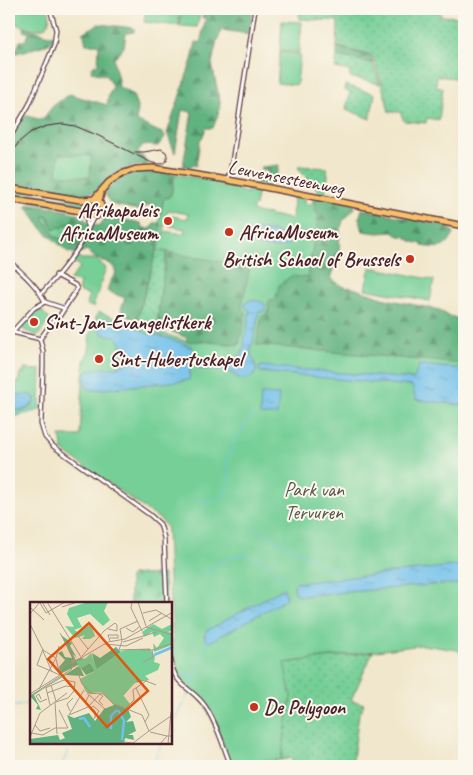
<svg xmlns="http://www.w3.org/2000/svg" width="473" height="775" viewBox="0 0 473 775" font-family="Caveat,sans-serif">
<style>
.grass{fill:url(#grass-dots);stroke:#607760}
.forest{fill:url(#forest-firs);stroke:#556855;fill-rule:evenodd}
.cemetery{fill:url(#cemetery-stones);stroke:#607760}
.park{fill:#75cf96;stroke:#607760;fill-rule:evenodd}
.water{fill:url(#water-ripples);stroke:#5d708b}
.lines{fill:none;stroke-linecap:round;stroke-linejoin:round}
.stream{stroke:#70c0eb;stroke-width:1}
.minor-casing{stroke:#633d43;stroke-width:5.5}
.major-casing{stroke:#633d43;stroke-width:8}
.minor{stroke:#fff;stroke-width:3}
.major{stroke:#f6c06b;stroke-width:5}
.tram{stroke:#4a1f2b;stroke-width:1}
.poi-dot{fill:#c8321e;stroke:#fbf7ec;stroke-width:2}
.labels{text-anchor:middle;stroke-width:4;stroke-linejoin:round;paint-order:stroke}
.street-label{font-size:20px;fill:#4a1f2b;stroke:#fbf7ec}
.poi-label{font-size:20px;font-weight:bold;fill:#4a1f2b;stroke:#fbf7ec;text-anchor:start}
.park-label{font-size:20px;fill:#57544b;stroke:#fbf7ec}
.inset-river{fill:none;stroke:#70c0eb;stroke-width:2.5}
.inset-road{fill:none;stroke:#ae978c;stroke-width:1}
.view{fill:#e0560e;fill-opacity:0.15;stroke:#e0560e;stroke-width:2.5}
.inset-edge{fill:none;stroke:#4a1f2b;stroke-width:2.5}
</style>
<defs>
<pattern id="grass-dots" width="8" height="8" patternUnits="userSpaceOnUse" patternTransform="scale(1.25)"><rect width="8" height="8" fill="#75cf96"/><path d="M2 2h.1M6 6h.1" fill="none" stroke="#67b181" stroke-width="1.8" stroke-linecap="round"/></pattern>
<pattern id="forest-firs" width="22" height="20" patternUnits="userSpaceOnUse" patternTransform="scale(1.25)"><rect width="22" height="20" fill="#60b27f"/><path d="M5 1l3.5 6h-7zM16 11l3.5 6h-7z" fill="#519068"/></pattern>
<pattern id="cemetery-stones" width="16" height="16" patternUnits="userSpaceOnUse" patternTransform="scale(1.25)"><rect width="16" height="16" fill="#75cf96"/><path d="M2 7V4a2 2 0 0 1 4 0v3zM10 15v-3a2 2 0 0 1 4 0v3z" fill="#67b181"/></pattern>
<pattern id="water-ripples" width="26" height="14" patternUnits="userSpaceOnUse" patternTransform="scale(1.25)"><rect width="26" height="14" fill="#70c0eb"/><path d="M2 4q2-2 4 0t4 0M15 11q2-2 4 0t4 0" fill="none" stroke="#5e9bbf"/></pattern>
</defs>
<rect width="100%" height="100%" fill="#fbf7ec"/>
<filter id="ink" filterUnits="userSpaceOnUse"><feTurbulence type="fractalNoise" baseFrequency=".02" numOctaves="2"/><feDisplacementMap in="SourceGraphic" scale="10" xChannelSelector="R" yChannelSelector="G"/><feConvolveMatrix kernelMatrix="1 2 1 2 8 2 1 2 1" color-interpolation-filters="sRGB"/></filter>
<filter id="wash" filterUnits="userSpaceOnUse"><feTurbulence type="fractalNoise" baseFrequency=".0096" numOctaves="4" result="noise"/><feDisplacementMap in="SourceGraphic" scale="20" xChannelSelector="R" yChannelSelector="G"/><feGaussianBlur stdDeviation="1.12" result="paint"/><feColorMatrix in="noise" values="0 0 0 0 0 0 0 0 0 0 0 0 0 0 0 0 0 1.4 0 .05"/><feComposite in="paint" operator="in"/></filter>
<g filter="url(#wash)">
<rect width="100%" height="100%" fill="#f1e7cc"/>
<path class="grass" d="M300,9H414L440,12L441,16L464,17V79L437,76L436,87L443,88L439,120L427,118L426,123L404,121L400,112H389L386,99L373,56L337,47L338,21L299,19Z
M337,56L373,63L380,84L350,77L349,71L335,68Z
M345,85L375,94L370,119L346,109L350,92L344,90Z
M299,166L327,168L328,176L325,193L321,194L310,181L299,170Z
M9,189L85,202L84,211L9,197Z
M44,216H46L50,224L57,227L73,223L77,226L74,235L62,240L55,236L43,219Z
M168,238C166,268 158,296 158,326L137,320L157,248Z
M373,652L351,700L364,704L359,714L352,766H292V758L281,760L283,751L282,747H283L291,696L283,667V663Z"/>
<path class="forest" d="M204,9H253L249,34L221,30L218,40H217L212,63L213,70L220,101V109L213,128H206L203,136L200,141L196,166L193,165L190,167L183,166L192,112L182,110L175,153L167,133L192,60L196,42L200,43L206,18H202Z
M99,24L134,28V32L126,33L124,47L114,59C114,69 119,78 119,87L133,95L138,110L136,121L164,134L165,137L158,146L143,145L137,152L145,159L148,165L136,166L119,172L107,180L98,191L82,195L9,185V139L24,115L42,120L53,106L69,94L107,105L109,94L113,86L106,75L91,72L93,66L98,64L99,46L97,44H86L84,35L82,33Z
M24,28L54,36L52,41L49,44L13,54L9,52L10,50L17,49L20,41H25L27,36L28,37L29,33L23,31Z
M337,47L371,56L373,63L337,56Z
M279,165L276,182L271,183L269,186L255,183L257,173H260L265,180H270L273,178L266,175L268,170L263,171L261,170V167Z
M146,169L175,174L171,195L167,198L160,214L155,213L154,208L150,205L146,206L143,211L114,205L110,203L105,193C114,176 128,173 146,169Z
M325,192L351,197L355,208L343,221L340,230L339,253L330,278L342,286L348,288L350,287L386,299L440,310L446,315L464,320V364L256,345L262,316L268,313L269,310L268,304L277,271L307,277L319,214L314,210V202L313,200V199Z
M27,204C43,207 60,208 75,213C86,217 85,224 100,226L106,216L141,223L142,227L148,229L152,228L154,223H159L164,234L157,248L137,320L120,314L122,310L121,309L125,298L107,291L110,282L116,273C111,258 102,264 93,256C90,254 89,251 86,250L78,254L68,252L44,231L27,208ZM44,216H46L54,229L60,227L63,228L66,224L72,223L77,226L74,235L62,240L55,236L44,219Z
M362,209L443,225L450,228L454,234C452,236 451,239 449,241C442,251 432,247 422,246V244L413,242L404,236L402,237L397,235L393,232L377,233L363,231L359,219Z
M168,238L250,267L242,305L244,311L246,313L239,345L199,341L189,342L186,341L187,338L158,326C158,296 166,268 168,238Z"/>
<path class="cemetery" d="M142,574V575L164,574L166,604H130V577L132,575Z"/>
<path class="park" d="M9,9H48C51,16 50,27 40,29C33,31 14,24 9,19Z
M146,9H180L179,26L144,22Z
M182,9H201L197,27L180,26Z
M282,21L302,22L299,52L280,51Z
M280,52L300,54L297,85L277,83Z
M59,154L91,156L90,177L57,175Z
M175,174L234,184L240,187L239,191L247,193L248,188L258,190L255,206L253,207V210L254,212L269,214L272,217L276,216L290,219L292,217L293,214L292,213L294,205L293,204L294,197L305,199L304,203L312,205L313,200L315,205L314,209L316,213L319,214L307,277L291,276L279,285L276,298L270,300L268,304C270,310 268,314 262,316L256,345L464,364V656L457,650L422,645L284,663L291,696L281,760L232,763L205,704L181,682L177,677L174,669L171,604H170L167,531L166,526L161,520L63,451L60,436H80L84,362L89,350L90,344L89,338L98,312L189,342L199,341L239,345L246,313L242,308V305L250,267L157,250L164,234L159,233L161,226L159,223L164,198H168L171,195ZM168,210L188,214L187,219L172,216L170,226L185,229L184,234L164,231L165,218Z
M75,256L82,259H96L106,268L93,307L87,305L89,295L78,291L80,283L70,280L80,267L72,260Z
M370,267L434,280L430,301L365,289Z
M40,309L43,311L44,314L50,319L38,336L24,330L22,327L27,318L33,314V313Z
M24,369L41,370L40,410L9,418V394L12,390L11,382L18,383L20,373H24ZM16,395L33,396L35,399L33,404L23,411L12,409L11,406L13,396Z"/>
<path class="water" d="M255,230C267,230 286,231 288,244L286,246L281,247L280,248C266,248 266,248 253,243V242L250,241L248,238V233L251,232H255Z
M252,300C257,301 264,301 266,307L264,311L259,312L253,343L250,348L251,351V356C259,366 258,380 243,379C237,379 234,374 229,372C220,371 210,370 200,369L197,367L194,363V362L198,359L231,360L241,355C242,351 244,348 245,344L244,342L250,311L246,308L245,304L248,301Z
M107,318L138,328L149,334L157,335L191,346L193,347L189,380L182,381L104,389L92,390L87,388C84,383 84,375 88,371C102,365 114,373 128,361C127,357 126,353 124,349C119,337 116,335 103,335L100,329V324Z
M419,365L464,369V405L416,400L412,386L260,372L259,371L260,366L414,379Z
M261,394L279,395L277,415H260Z
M15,395H30L35,398C33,408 22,413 12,409C12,405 12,397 15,395Z
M464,565V584H443L301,596L297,595L295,592L294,585L296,583Z
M284,588L286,595L285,600L210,642L206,640L204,635L208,630Z"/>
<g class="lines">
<path class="stream" d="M34,410L40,398
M9,416L33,412
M228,457L231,447L235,443V439C244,432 246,419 255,413
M195,498L202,500
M204,500L216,502L226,493L224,491L229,489L227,484L230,481L227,476L229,469L226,464L227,459
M252,527C259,531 266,532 271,537
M273,539L288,546
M291,547L315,560L321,567H329L339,573
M255,558C266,561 281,571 284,582
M200,572L209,571L215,566L223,562L227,558L245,554L251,557
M341,576L343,578
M284,586V588
M206,648L208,641
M197,671L203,653
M171,674H173
M176,674H184L196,675
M190,689L197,673
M9,707L23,705L31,700
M171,719L177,718L189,692
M171,720L173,728L172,729
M62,766V762C68,757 66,749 69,744
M155,766V759L161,744"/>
</g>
</g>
<g filter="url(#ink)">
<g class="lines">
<defs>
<path id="minor" d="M9,139L29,105L54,45L56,30L50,9
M228,180L232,162L255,9
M83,214L87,220V226
M9,261C22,273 37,285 45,302
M41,294C54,280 72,258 82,242C87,234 88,225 94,217
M45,302L63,308
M40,339L43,351V366L41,424L45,437L53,446L150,515L160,524L164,538L167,604
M40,339L52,322L59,317L77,289L75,285L56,275
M40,339L12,332L34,308L45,302
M171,660C174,687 192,687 205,706C217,723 223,746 231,766"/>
<path id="major" d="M9,188L80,200L94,199L97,200
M9,199L81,211C89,214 96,223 102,209L99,200L101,194
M94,199L109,182L121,174L136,169L153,168L228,180L464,226"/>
</defs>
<use href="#minor" class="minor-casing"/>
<use href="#major" class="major-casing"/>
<use href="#minor" class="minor"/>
<use href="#major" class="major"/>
<path class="tram" d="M9,156L19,142L31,132L47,126L63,124L75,126L99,136L150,162C159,165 171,166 166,152L161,149L144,152H135"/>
</g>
</g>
<g class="poi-dot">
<circle cx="168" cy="221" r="5"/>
<circle cx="229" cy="232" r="5"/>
<circle cx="410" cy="259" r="5"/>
<circle cx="34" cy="322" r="5"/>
<circle cx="99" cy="359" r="5"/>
<circle cx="254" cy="707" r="5"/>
</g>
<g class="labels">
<g class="street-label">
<text transform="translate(286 177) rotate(11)" y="7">Leuvensesteenweg</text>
</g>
<g class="poi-label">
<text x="158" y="217" text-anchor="end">Afrikapaleis<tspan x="158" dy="23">AfricaMuseum</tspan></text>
<text x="239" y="239">AfricaMuseum</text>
<text x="400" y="266" text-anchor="end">British School of Brussels</text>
<text x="44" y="329">Sint-Jan-Evangelistkerk</text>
<text x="109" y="366">Sint-Hubertuskapel</text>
<text x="264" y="714">De Polygoon</text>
</g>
<g class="park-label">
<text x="314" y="496">Park van<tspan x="314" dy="23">Tervuren</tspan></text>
</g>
</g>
<g transform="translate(30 602)">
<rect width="142" height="142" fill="#f1e7cc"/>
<path d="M58,0H78L74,9L80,18L73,24L60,12L47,16L52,25L44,28L48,30L61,22L65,34L60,37H52L55,33L45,36L35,24L44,25L37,12L39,6Z" fill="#75cf96"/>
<path d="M31,33L42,41L40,44L47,56L43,52L45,57L41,60L52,55L55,63L60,61L65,69L56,73L50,65L54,74L36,73L16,85L4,93L11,108L6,107L8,103L0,94L54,61L48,60V63L30,72L29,65L35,58L28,51L32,49L35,55L42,56ZM86,45L91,50L66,68L62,51L70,56ZM114,73L119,78L104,81L88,100L98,107L101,115L96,120L103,119L106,129L98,133H103L104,138L95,136L94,142H0V137L28,133L30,138L35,136L32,131L42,127L37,113L44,116L59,111L65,119L74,107L84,103L72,90L57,91L58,89L89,87Z" fill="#60b27f"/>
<path d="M100,47H120L125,55L124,60L130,62L128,68L115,74L119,78L107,79L93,93L100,102L96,106L84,102L72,90H56L50,77L65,69L60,61L50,67L46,59L56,56L61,51L67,67L92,49Z" fill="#75cf96"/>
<path d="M123,22L132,27L142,22V28L138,30L142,31V43L124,50L123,41L127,46L134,36L130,32L124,35L122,30L114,35L112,30Z" fill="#75cf96"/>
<path class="inset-river" d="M124,53L143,45M88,108L94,119L92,138M49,117L54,116L60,125M81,127V114L87,108"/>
<path class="inset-road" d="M12,0L20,13M17,0L51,55M102,0L101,6L112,29M108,0L116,24M10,1L16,11L35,0M0,5L14,18M32,5L47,0M113,11L126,8L143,18M0,12L10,0M119,19L132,11M0,22L13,48L26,56M116,25L143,33M96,26L103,30L110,24M90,27L92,39L89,48L120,47M90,27L108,19M30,31L46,59M48,34L58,47M80,36H88V33H78L80,39M93,40L127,30M75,42L96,44L113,36M13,47L7,63L30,73M110,48H122L143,41M13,49L22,70M52,54L74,29L85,21L87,23V29L78,27M26,57L30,73M113,60L123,55L122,48M46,65L52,82L62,91M41,67L44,60L78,40L95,37L143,10M21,83L26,99M15,86L34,78L45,80M16,86L20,103M106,86L119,113L115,120M9,87L26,56L29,44M17,91L36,84L44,85M0,92L30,73L32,64L43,60L45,58L41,60M57,92L72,91L84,102L112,113L119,129M70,92L73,94L69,99L73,103M59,93L55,101L65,109V116M59,93L75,107M0,94L42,67M11,97L9,92L6,94L10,100L17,97M25,100L27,132M26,100L38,96L44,89L45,80M96,106L104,98L103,88L116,79L126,83M60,107L63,104L69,109L63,118M40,109L37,102L43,96M39,113L58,105L71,91M39,113L54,88M5,123L10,129L20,126M25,126H38L29,108M119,129L141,114M120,130L137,134M1,131L13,133L25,126M0,135L10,111L37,91M94,142V140L103,141L119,129M130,142L137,134H143M138,142L141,110"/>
<path class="view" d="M59,21L118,89L77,125L18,57Z"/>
<rect width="142" height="142" class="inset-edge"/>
</g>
<rect width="473" height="775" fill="none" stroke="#fbf7ec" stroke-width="30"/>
</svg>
